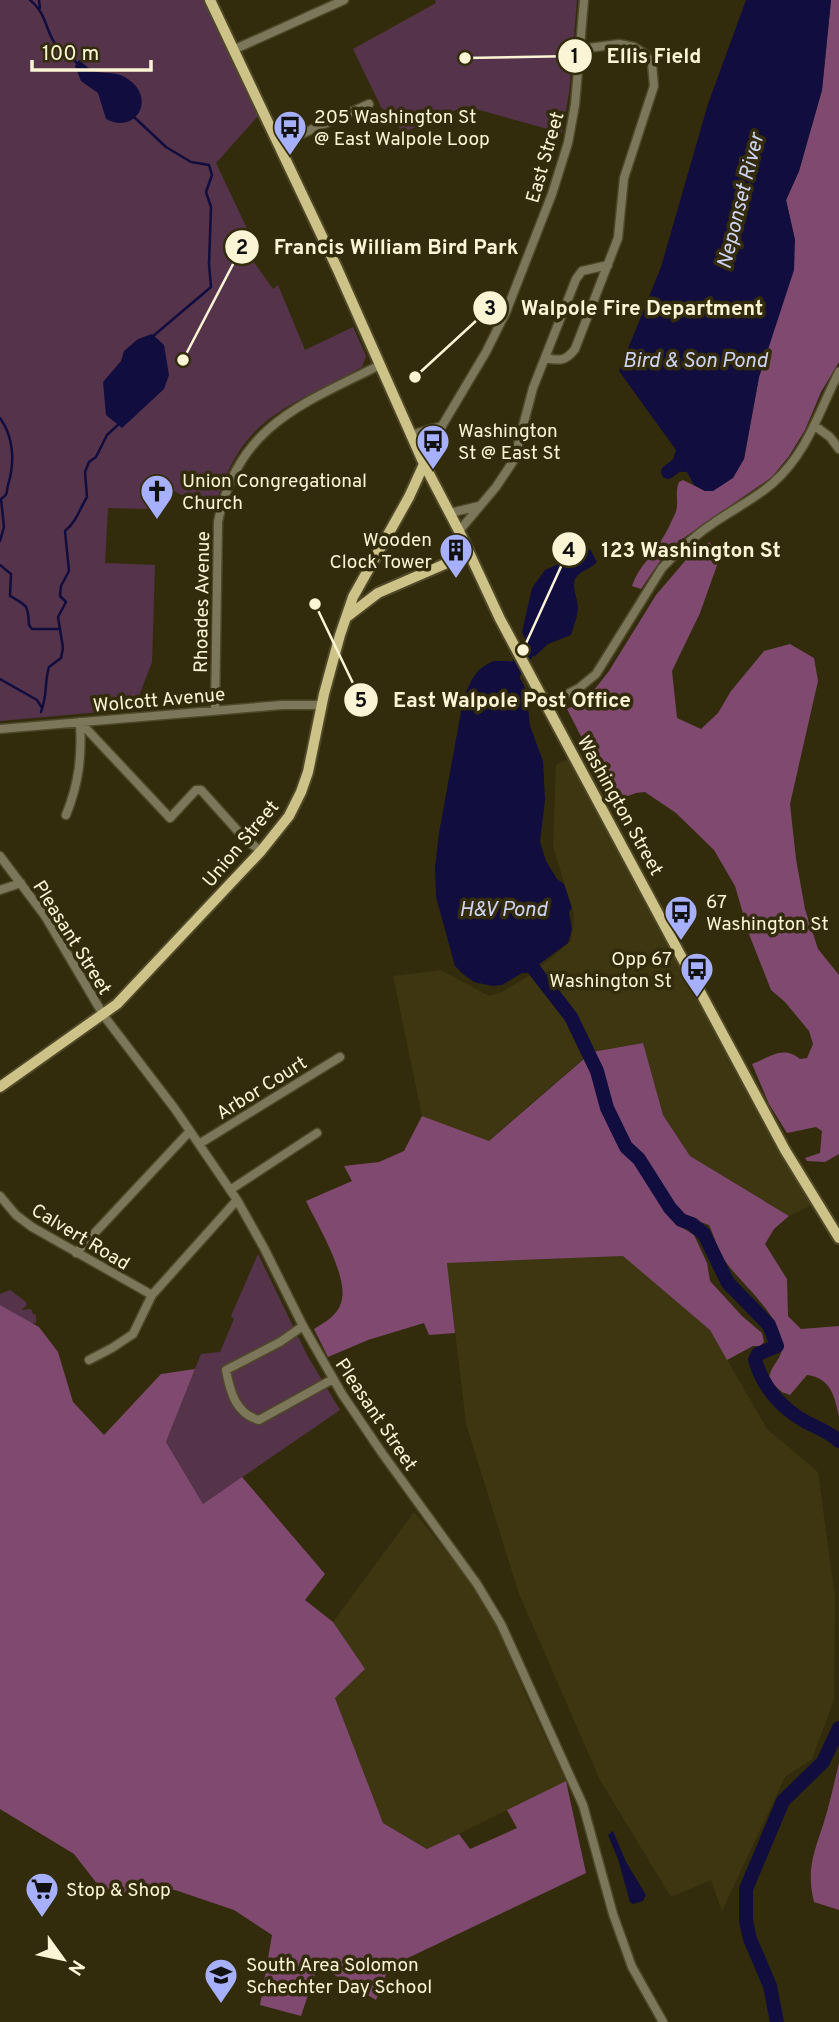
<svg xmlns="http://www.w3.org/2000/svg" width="839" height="2022" viewBox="0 0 839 2022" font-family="Overpass,sans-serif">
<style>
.built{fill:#3d3611}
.green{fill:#55344b}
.forest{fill:#7f4970}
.water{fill:#110d3e}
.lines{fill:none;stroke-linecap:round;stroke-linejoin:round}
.stream{stroke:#110d3e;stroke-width:2.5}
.river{stroke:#110d3e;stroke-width:14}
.minor-casing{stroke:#4f4828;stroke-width:11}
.major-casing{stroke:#4f4828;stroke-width:14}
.minor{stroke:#7c775b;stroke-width:8}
.major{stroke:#cdc288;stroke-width:10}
.labels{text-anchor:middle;stroke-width:7;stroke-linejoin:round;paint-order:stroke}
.poi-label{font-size:19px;fill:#fbf5d6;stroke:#332c0c;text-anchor:start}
.street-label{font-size:19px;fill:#fbf5d6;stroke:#332c0c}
.water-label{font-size:21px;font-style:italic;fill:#cfd4f7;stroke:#332c0c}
.leader{fill:none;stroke:#fbf5d6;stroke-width:2.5}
.callout-dot{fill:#fbf5d6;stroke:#332c0c;stroke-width:2.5}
.mark-label{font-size:21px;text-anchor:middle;font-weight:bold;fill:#111}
.callout-label{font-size:21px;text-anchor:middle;font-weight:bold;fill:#fbf5d6;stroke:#332c0c;stroke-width:7;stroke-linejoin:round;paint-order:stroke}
</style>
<rect width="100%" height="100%" fill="#332c0c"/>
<path class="built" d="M568,759L594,805L814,1204L789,1216L690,1156L663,1115L642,1043L591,1052L488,1141L422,1116L393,976L441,970L489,996L500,993L529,976L571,941L574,915L553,846L556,765Z
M624,1256L710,1330L767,1429L818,1472L835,1597L834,1700L812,1759L785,1777L722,1911L711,1880L671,1897L600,1780L519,1594L466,1424L447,1263Z
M414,1512L460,1568L496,1623L524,1691L566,1781L428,1849L383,1823L335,1698L364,1669L333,1622Z"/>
<path class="green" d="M0,0H206L258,116L216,163L258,252L251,258L273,289L278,285L305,350L353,327L366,356L362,367C290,408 243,413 216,504L186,497L158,483L147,499V509L108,508L105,563L155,565L152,662L134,709L0,721Z
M435,0H577L569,93L562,133L465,106L402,133L396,122L381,107L353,49L436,3Z
M258,1254L307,1355L340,1410L203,1504L166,1442L201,1354L220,1352L234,1319L231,1316Z
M10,1290L26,1302L27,1305L21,1310L31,1309L33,1314L36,1315V1323L31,1324L0,1367V1294Z"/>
<path class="forest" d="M831,0H839V362L821,392L805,430L789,456L772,477L685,537L660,561L641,589L632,586C638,567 652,557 662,539C667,532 671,522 675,514C680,503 674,493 679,482L683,480L705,491H713L744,459L759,377L774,328L795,240L786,200L799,171L822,90Z
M709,542L721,554L700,613L672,671L677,718L701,729L718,713L731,691L764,651L790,644L814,658L818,681L790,804L796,859L805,909L818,949L839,975V1154L825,1162L807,1161L805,1158L820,1153L822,1131L816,1127L787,1133L769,1104L752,1064C771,1057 783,1045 800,1059L807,1058L813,1044L809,1031L785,1002L771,990L749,934L735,886L714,850L676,813L645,792L636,793L614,801L567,709L587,699L609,671L656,595L691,554Z
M643,1043L663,1115L690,1156L789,1216L774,1229L765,1244L787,1279L788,1316L801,1329L839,1326V1417C835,1397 831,1378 807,1375L790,1395L782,1392L769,1381C769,1366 782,1360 782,1347C782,1317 745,1287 728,1265C719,1254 715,1238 709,1225L662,1208L675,1223L694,1235L707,1263L710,1281L742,1316L762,1333L764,1342L760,1346H753L727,1360L710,1330L623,1256L447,1263L455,1333L429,1335L424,1323L368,1340L328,1357L314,1329C325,1322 337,1316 341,1303C350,1278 317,1224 306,1201L352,1181L344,1166L379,1162L404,1151L422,1116L489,1141L592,1052Z
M0,1305L39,1327L58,1352L73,1402L104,1435L161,1374L195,1369L166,1442L203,1504L242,1477L325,1574L305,1600L333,1622L365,1669L335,1698L383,1823L427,1849L459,1834L470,1849L517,1828L507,1810L566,1781L586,1873L389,1967L376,2000L318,1965L301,2016L260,2005L272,1935L234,1910L175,1890L105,1894L74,1854L0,1809Z
M839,1763V1910L814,1902C806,1869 814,1853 824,1822C830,1803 834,1783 839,1763Z"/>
<path class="water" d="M746,0H831L822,90L799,171L786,200L795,240L794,270L759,377L744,459L733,478L713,491H705L694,485L687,472H681L673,460L676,450L619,371L661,267L708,104Z
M79,60C84,64 91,71 97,72C111,74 120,71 133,83C154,103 134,134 106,119L98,93L81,81L75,66Z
M152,334L164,345L169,375L164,389L122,428L106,415L103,382L121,361L124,351L138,339Z
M590,549L597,562C592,569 580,570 575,579C572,586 576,595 577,601C580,612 574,624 571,635L548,644L534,657L522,632L532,588L545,570L563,562L581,560Z
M494,661H511L526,690L530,726L543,761L545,800L540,842L546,861L557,879L564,884L572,908L569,912L572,929L568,943L527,973H522L502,985L492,986L474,982L463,974L455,966L436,897L435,867L439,833L463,701C470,682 475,668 494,661Z
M613,1831L626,1862L646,1895L643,1901L633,1904L630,1902L618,1859L608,1835Z"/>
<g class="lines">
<path class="stream" d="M30,0C48,14 46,36 58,47C65,53 72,58 79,65
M39,0L40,8
M134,117L166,147L191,162L209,165L212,175L206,192L211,207L209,264L211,287L152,337
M0,418C14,437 15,463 8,485C6,492 9,494 1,499L4,527L0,541
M0,565L11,574L10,596C28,606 28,605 29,625L32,629H60
M0,679L37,700L42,708
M41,712C48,693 44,684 49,667L61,658L63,648L58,617L66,602L60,596L61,586L69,571L65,531C77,521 79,510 87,497L85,472L89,462L96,457L107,435L119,424"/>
<path class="river" d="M668,472L690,455
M506,685L534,641L536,633
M523,955L571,1017L597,1071L607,1108L626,1147L639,1159L670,1208L681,1220L692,1224L704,1234L728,1283L769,1325L777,1346L758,1354L755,1360C763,1387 781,1408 806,1422C818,1428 829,1432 839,1441
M777,2022L770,1986L750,1939L746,1921V1889L783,1801L823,1762L839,1728"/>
<defs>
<path id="minor" d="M233,50L344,0
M279,144L369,104
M545,358C560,361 566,361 575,349L618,238L624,178L654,86L652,64L645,54L634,47L619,44L581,49
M815,426L830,437L839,449
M410,435L442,426
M424,464L433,441L486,352L506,312L552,194L568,143L575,105L584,0
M450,513L479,506
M459,531L496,487L514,460L533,388L576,279L582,271L608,265
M546,705L579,688L596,674L662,568C678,551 695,535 715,522C734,509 756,498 773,483C808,452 819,411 839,372
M215,710L218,522C237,426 302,404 380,365
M80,722L170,818L196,790H201L245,839L261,851
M0,729L282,705H321
M66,815C79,783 82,756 80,722
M0,856L45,916L104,1016L175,1109L237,1200L264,1248L303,1326L342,1394L382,1453L477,1584L501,1624L583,1805L613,1914L632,1967L663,2022
M0,890L21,883
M199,1144L340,1057
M230,1190L317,1133
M0,1196L16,1215L32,1227L152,1295
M76,1253L190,1131
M303,1326L280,1342L226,1370C230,1392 236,1414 259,1420L333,1379
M89,1360L112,1348L133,1334L152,1295L237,1200"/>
<path id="major" d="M210,0L337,268L424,464L459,531L500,619L785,1150L839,1238
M348,616L378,593L468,554
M0,1087L117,1004L261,851L289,816L301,792L308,772L324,694L340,635L353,597L409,497L424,464"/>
</defs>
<use href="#minor" class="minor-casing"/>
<use href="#major" class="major-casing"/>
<use href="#minor" class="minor"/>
<use href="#major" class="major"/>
</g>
<defs>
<symbol id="bus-pin" viewBox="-11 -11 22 30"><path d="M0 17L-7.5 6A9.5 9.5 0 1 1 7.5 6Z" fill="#a7b0fc" stroke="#332c0c"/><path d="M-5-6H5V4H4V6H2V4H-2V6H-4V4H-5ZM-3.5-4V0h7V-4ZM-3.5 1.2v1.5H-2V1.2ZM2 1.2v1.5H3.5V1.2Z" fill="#111"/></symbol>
<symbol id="church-pin" viewBox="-11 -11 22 30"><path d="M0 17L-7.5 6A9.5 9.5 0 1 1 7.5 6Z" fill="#a7b0fc" stroke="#332c0c"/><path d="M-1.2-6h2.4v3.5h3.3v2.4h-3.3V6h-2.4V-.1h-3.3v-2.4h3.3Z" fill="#111"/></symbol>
<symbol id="building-pin" viewBox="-11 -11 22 30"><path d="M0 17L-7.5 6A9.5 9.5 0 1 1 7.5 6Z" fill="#a7b0fc" stroke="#332c0c"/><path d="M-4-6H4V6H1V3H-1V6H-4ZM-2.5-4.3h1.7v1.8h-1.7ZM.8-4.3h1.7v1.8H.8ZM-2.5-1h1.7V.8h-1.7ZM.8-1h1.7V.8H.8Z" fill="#111"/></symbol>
<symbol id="supermarket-pin" viewBox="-11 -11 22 30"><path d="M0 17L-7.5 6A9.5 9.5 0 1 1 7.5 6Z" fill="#a7b0fc" stroke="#332c0c"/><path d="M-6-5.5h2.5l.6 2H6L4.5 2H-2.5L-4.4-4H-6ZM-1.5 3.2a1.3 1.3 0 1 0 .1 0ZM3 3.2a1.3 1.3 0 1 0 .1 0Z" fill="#111"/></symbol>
<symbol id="school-pin" viewBox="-11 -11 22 30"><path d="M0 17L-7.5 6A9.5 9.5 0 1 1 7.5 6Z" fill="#a7b0fc" stroke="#332c0c"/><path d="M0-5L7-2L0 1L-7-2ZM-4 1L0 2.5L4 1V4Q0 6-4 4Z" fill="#111"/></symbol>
</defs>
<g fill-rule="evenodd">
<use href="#bus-pin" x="271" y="108" width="38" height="52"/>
<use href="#bus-pin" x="414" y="422" width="38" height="52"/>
<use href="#church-pin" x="138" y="472" width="38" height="52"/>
<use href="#building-pin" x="437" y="531" width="38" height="52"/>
<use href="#bus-pin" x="662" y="893" width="38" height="52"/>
<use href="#bus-pin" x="678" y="950" width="38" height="52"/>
<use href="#supermarket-pin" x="23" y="1870" width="38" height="52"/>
<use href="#school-pin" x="202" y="1956" width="38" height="52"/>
</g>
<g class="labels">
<g class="poi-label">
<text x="314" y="123">205 Washington St<tspan x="314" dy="22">@ East Walpole Loop</tspan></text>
<text x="458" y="437">Washington<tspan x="458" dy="22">St @ East St</tspan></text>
<text x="182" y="487">Union Congregational<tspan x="182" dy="22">Church</tspan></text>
<text x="432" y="546" text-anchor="end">Wooden<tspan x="432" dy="22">Clock Tower</tspan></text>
<text x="706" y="908">67<tspan x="706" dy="22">Washington St</tspan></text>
<text x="672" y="965" text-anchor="end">Opp 67<tspan x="672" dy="22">Washington St</tspan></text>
<text x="66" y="1896">Stop &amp; Shop</text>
<text x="246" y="1971">South Area Solomon<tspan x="246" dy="22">Schechter Day School</tspan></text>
</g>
<g class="street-label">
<text transform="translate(544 157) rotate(-74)" y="7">East Street</text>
<text transform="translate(201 602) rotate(-89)" y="7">Rhoades Avenue</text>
<text transform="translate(159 699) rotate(-5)" y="7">Wolcott Avenue</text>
<text transform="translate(621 805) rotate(61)" y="7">Washington Street</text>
<text transform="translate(240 843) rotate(-50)" y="7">Union Street</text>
<text transform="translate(73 937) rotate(58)" y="7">Pleasant Street</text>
<text transform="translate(261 1087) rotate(-32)" y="7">Arbor Court</text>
<text transform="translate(81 1236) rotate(31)" y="7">Calvert Road</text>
<text transform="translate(377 1414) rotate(56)" y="7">Pleasant Street</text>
</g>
<g class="water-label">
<text transform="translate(740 201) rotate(-76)" y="7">Neponset River</text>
<text x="695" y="367">Bird &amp; Son Pond</text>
<text x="503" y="916">H&amp;V Pond</text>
</g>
</g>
<path class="leader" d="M465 58L575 56M183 360L242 247M415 377L490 308M523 650L569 549M315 604L361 700"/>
<g class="callout-dot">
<circle cx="465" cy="58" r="7"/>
<circle cx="183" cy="360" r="7"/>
<circle cx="415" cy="377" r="7"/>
<circle cx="523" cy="650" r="7"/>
<circle cx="315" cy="604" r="7"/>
<circle cx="575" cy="56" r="18"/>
<circle cx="242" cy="247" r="18"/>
<circle cx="490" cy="308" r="18"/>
<circle cx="569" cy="549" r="18"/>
<circle cx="361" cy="700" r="18"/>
</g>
<g class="mark-label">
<text x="575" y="63">1</text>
<text x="242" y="254">2</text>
<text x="490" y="315">3</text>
<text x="569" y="557">4</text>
<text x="361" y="707">5</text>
</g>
<g class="callout-label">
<text x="654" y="63">Ellis Field</text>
<text x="396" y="254">Francis William Bird Park</text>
<text x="642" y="315">Walpole Fire Department</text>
<text x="691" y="557">123 Washington St</text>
<text x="512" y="707">East Walpole Post Office</text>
</g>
<g transform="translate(63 1959) rotate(123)" stroke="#332c0c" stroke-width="5" paint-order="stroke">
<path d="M0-5L12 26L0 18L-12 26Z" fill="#fbf5d6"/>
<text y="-10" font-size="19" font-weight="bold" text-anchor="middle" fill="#fbf5d6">N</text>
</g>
<path d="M32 60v10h119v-10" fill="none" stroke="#fbf5d6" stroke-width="3.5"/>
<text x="42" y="60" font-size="21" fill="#fbf5d6" stroke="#332c0c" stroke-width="5" paint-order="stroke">100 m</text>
</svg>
